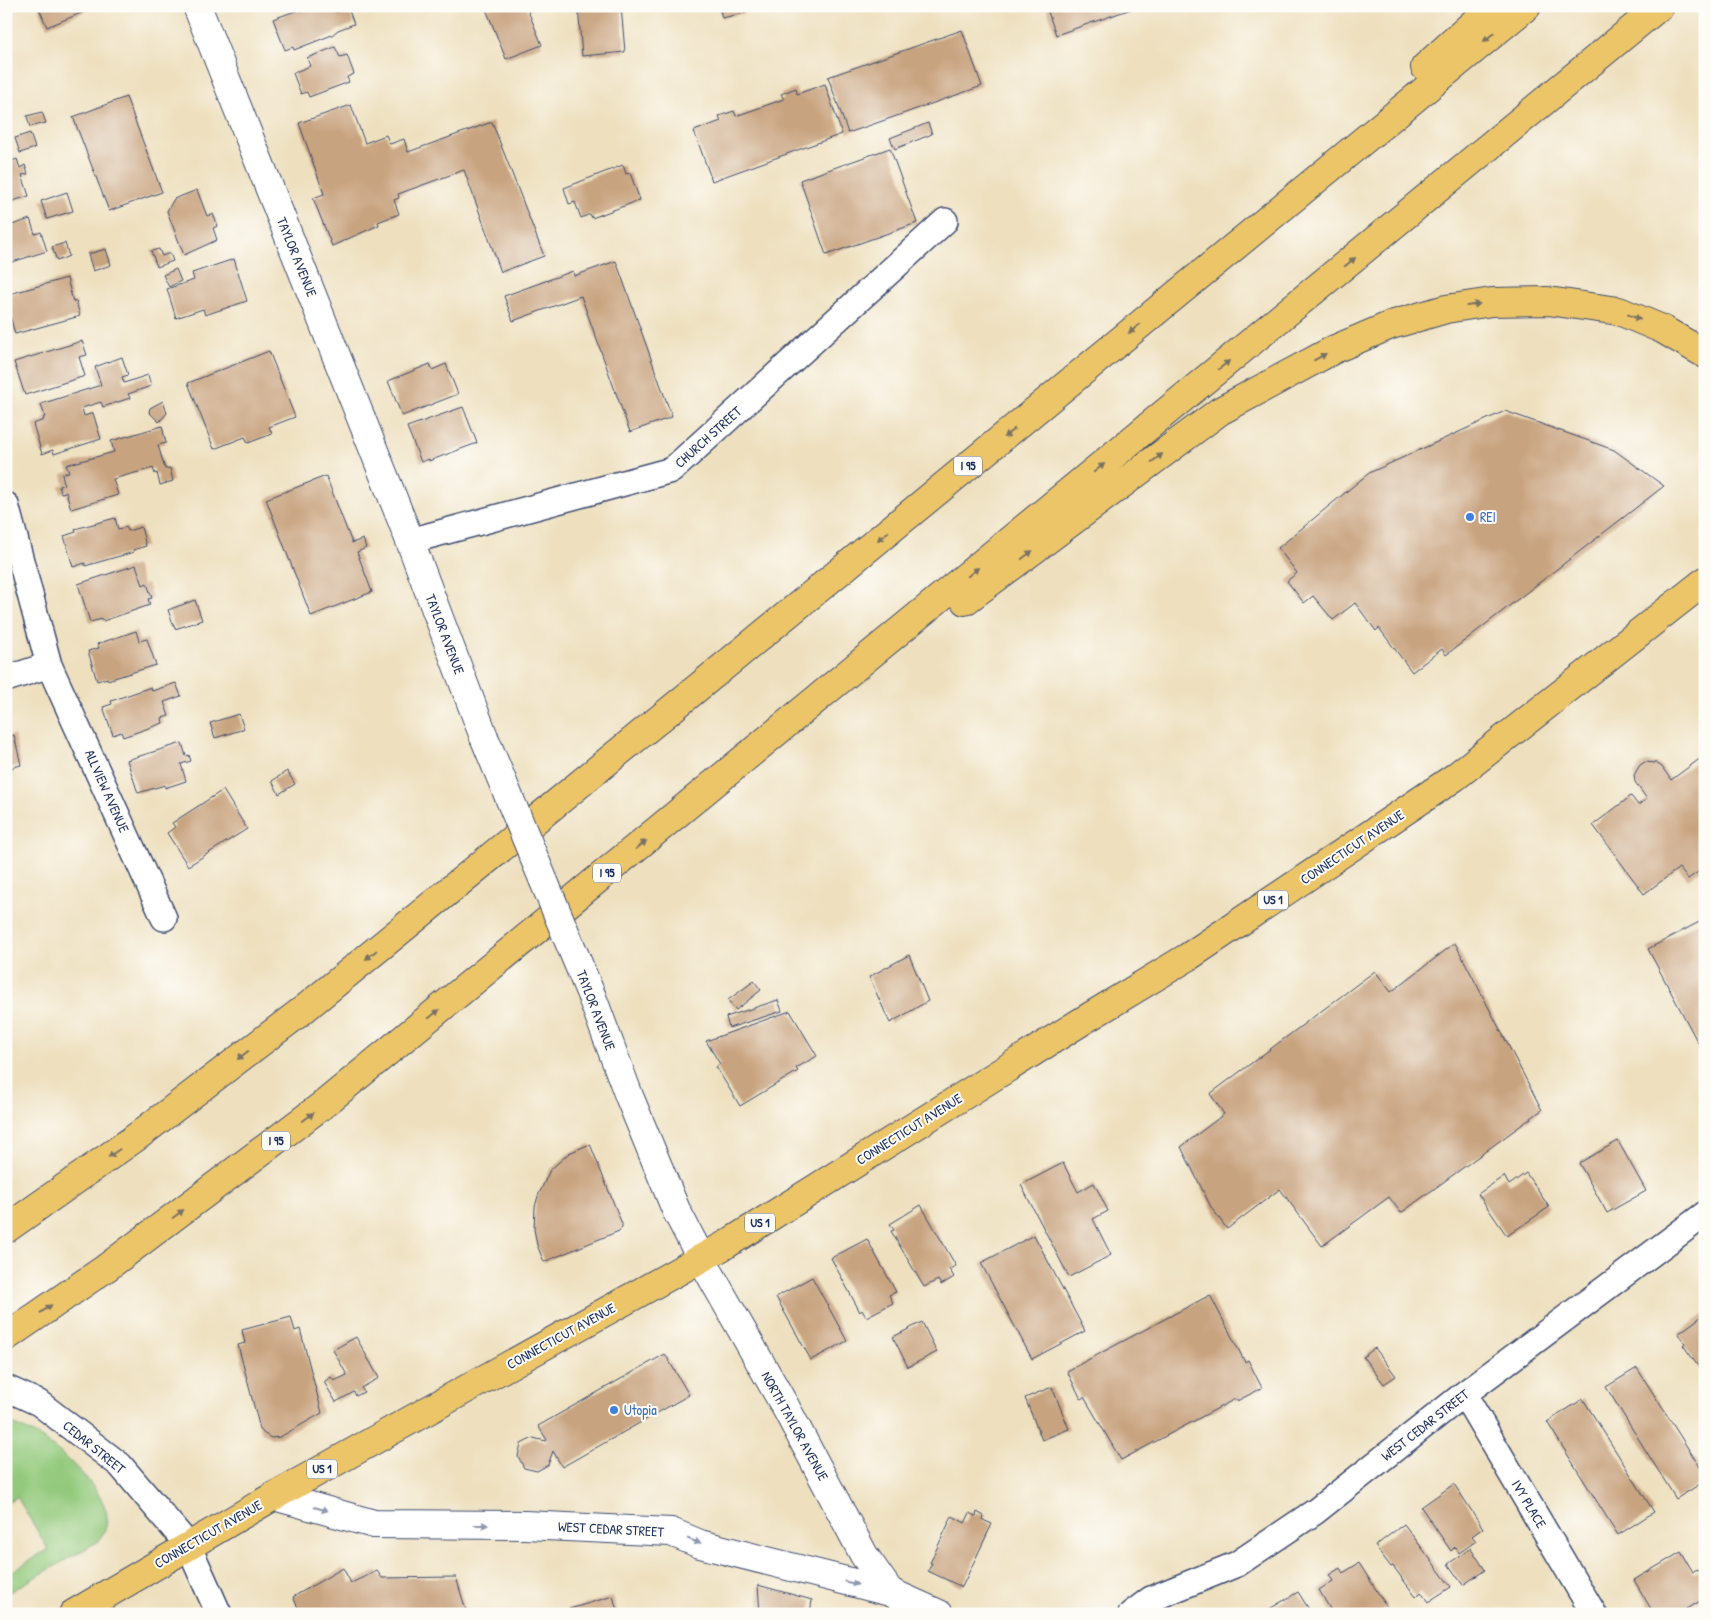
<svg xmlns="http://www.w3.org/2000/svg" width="1711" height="1620" viewBox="0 0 1711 1620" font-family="'Patrick Hand',sans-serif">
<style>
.green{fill:#93c97b;stroke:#577c6c}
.building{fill:#c8a37f}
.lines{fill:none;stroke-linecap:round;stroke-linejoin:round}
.minor-casing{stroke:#3b4a6d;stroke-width:28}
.tertiary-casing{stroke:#3b4a6d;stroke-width:30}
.primary-casing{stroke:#3b4a6d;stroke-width:30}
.motorway-casing{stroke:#3b4a6d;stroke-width:30}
.minor{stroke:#fff;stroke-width:25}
.tertiary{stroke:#fff;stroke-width:28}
.primary{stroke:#edc569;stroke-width:28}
.motorway{stroke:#edc569;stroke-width:28}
.tertiary-bridge-casing{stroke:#3b4a6d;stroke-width:30;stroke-linecap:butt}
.tertiary-bridge{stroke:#fff;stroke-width:28}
.oneway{fill:#797263}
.oneway2{fill:#8d97ae}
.shop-dot{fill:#3f7fe0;stroke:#fdfcf7;stroke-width:2}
.labels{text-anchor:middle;stroke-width:4;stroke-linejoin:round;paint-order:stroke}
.shield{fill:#fdfcf7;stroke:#5f6c8c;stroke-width:1}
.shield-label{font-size:12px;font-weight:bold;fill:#1b2f5e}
.street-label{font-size:14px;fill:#1b2f5e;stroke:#fdfcf7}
.shop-label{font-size:14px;fill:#366cbe;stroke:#fdfcf7;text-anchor:start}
</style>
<rect width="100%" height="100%" fill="#fdfcf7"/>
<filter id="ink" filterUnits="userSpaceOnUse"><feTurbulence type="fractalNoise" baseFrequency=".02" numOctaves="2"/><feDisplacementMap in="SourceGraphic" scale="10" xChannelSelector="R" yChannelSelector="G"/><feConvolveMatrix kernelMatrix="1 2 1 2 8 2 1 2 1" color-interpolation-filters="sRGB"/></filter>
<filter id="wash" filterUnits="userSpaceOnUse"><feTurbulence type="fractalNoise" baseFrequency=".0096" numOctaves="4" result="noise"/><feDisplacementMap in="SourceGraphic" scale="20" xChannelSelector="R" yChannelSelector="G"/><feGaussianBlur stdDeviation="1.12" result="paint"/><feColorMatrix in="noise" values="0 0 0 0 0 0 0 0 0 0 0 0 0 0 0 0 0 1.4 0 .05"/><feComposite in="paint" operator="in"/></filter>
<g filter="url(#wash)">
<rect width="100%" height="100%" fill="#eee0bf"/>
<path class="green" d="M6,1421C19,1427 32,1432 44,1440C64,1454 108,1493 107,1519C107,1527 103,1534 99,1541L6,1594V1575L48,1549L17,1497L6,1504Z"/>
<g id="blocks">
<path class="building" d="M38,6H98L47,27Z
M313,6H334L336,12L348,8L354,24L338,30L332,35L294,50L293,47L285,50L273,19L301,9V11Z
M493,6H526L542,45L506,59L486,9Z
M578,6H621L625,52L582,56Z
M719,6H744L745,13L722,18Z
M1046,6H1133L1134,8L1056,35Z
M962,30L982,86L848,133L828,77Z
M335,47L340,57L347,55L354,74L347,77L349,82L309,97L307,92L301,94L293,73L310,66L307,58Z
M825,84L842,134L712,181L694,131L721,121L719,116L734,111L736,116L784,99L781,94L796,88L797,94Z
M126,97L162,192L109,211L73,117Z
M351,105L365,143L386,135L390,144L404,139L408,152L492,122L544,256L501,272L464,170L398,194L399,198L394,200L399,214L378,222L379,225L332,246L313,198L324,194L299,123Z
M42,112L46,123L30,127L27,116Z
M928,123L932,134L895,149L890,138Z
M30,133L35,148L20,153L15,138Z
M890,148L917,223L826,255L800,180Z
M17,159L20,168L25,165L28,174L22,175L29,196L6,203V163Z
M623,165L626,174L630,173L640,200L592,218L590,214L581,218L575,202L569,204L564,188Z
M197,190L207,216L213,214L218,226L213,228L217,240L184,255L167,211L174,199Z
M67,192L73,211L47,219L41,201Z
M30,219L35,234L41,232L47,251L6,264V227Z
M65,243L69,256L57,261L52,247Z
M106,249L111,265L93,271L88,254Z
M159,249L162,256L170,253L173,261L157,267L151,251Z
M234,259L247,301L205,315L203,309L176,318L167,289L194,280L192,273Z
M616,261L672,417L630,432L581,296L513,321L504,296L573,271L574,276Z
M176,269L181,281L169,287L163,275Z
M67,278L73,302L76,301L80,316L15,334L6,301V295Z
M82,341L87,355L79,357L85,376L25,395L14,362Z
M269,351L295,417L269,427L272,434L248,443L245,437L214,449L188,383Z
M122,357L128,375L122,377L124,383L148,375L151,386L128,394L130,398L103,407L101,402L82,408L84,416L93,413L101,439L54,454L53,450L42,454L33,424L44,420L43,418L45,417L41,404L101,385L95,367Z
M430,364L432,370L446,364L458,394L402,416L388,381Z
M163,401L167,413L159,422L149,412L150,408Z
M463,407L477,443L429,461V459L421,462L407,427Z
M1505,411L1614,450L1664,486L1446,655L1442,649L1412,672L1379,628L1376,631L1355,603L1333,620L1313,596L1304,603L1287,581L1297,573L1278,548L1369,473Z
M162,426L166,443L158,445L165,469L170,468L173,481L160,485L157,473L155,474L153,468L113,479L118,495L71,509L66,492L61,493L59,486L64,484L62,474L69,472L66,465L114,452L111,441Z
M326,476L352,543L363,539L366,548L357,552L372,592L311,616L266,499Z
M115,518L118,529L127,527L128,531L141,527L146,546L133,550L134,552L85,566V563L73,567L64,536L76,532L75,529Z
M136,565L143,585L147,583L152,598L148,599L150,605L103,621L102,619L90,622L78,584Z
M195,600L202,620L175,629L168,610Z
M136,631L139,641L147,639L156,665L108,680L107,678L97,681L88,651L99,648L97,644Z
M176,683L181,696L164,702L169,716L162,718L163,723L123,737L121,732L113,735L103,707L112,704L111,701L151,687L152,691Z
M239,714L244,729L215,738L210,723Z
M14,735L21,765L6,769V737Z
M182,743L186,756L189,755L191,761L181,764L186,781L165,788V785L138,793L127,760Z
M1705,755V867L1688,879L1679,868L1644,894L1593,825L1631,796L1638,805L1647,799L1635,782L1634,775L1640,765L1645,762L1656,763L1662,767L1671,780Z
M287,771L295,784L279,794L272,781Z
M223,790L247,829L188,866L167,833L175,827L172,823Z
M1705,919V1056L1648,949Z
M1455,943L1542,1110L1401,1213L1389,1197L1322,1246L1280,1189L1227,1229L1211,1207L1181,1147L1224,1114L1210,1094L1375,971L1391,992Z
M909,955L928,1001L890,1023L869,977Z
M754,981L761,990L736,1010L728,1000Z
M778,1000L782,1011L729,1028L726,1017Z
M790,1011L817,1056L796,1068L798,1071L740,1106L716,1067L720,1064L706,1041Z
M1618,1141L1646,1191L1607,1213L1579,1163Z
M590,1144L622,1224V1227L619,1231L544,1262L537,1245L534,1229L535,1207L538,1196L550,1170L569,1153Z
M1063,1163L1078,1192L1094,1183L1108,1211L1093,1219L1111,1255L1069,1277L1021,1185Z
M1526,1173L1549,1207L1507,1236L1478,1194L1504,1176L1509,1185Z
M921,1205L956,1266L949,1269L954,1277L941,1285L938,1280L924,1287L891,1231L894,1230L890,1224Z
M1034,1235L1085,1331L1032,1359L981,1263Z
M867,1239L896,1292L889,1295L893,1303L866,1317L862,1310L860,1312L831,1258Z
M812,1277L847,1341L811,1360L776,1297Z
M1210,1295L1245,1362L1248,1360L1262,1388L1237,1401L1235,1399L1121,1460L1084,1397L1081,1399L1067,1371Z
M1705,1314V1376L1683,1345L1685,1343L1678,1334Z
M291,1317L295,1331L300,1329L322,1413L280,1437L271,1438L263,1433L260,1429L238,1345L245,1343L242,1330Z
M922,1322L937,1352L908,1367L893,1337Z
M356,1337L379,1378L361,1388L364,1392L356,1396L354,1392L336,1402L324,1382L331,1377L334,1381L347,1375L333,1350Z
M1375,1348L1396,1376L1384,1384L1363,1357Z
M665,1354L689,1395L562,1467L553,1451L548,1465L537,1471L524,1468L518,1456L521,1444L533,1438L546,1441L547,1440L538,1426Z
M1637,1368L1705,1475V1481L1676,1499L1606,1387Z
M1052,1387L1069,1429L1042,1440L1025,1398Z
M1583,1399L1654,1512L1618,1535L1547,1422Z
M1454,1484L1483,1528L1472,1536L1476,1541L1459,1553L1455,1547L1451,1551L1421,1507Z
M977,1512L984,1516L983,1520L992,1524L962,1587L928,1571L932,1563H930L952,1516L965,1523L970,1513L976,1516Z
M1404,1524L1451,1587L1428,1602L1421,1592L1416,1597L1393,1566L1391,1567L1375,1546Z
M1471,1548L1485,1570L1463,1585L1448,1564Z
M1681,1552L1693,1572L1698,1570L1705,1581V1598L1679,1614H1654L1634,1580Z
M1359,1563L1387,1607L1377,1614H1333L1319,1590L1333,1581L1329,1575L1340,1568L1343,1573Z
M343,1568L351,1583L377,1571L382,1578L456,1577L467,1614H301L293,1597Z
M758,1585L812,1600L810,1614H760Z
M1298,1592L1312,1614H1261Z
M613,1596L618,1614H556V1613Z"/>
</g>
</g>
<g filter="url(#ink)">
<use href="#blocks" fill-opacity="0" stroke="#3b4a6d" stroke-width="1"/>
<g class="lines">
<defs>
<path id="minor" d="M6,505L49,665L164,918
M410,541L672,470L945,221
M6,679L49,665
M6,1388L39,1403L120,1465L188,1545L219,1614
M1464,1394L1594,1614
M1131,1614L1151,1599L1237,1564L1316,1511L1464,1394L1705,1214"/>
<path id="tertiary" d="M197,6L410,541L484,737
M592,997L629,1096L676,1210L701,1258L786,1408L864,1555L890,1592
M274,1496L374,1524L525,1525L671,1532L700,1544L890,1592L939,1614"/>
<path id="primary" d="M73,1614L274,1496L727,1244L1084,1020L1188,957L1455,777L1705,581"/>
<path id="motorway" d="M1425,67L1492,6
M965,601L1220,411L1335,349L1391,325L1446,309L1492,302L1548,301L1619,311L1662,329L1705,354
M6,1229L135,1138L303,1010L816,591L1527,6
M6,1337L106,1268L324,1104L1660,6"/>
</defs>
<use href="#minor" class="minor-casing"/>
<use href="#tertiary" class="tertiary-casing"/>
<use href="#primary" class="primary-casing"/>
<use href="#motorway" class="motorway-casing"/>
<use href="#minor" class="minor"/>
<use href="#tertiary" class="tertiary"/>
<use href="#primary" class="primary"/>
<use href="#motorway" class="motorway"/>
<defs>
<path id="tertiary-bridge" d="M484,737L592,997"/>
</defs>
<use href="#tertiary-bridge" class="tertiary-bridge-casing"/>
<use href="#tertiary-bridge" class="tertiary-bridge"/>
</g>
<defs><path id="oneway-solid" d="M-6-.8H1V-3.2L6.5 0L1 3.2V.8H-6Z" transform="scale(1.25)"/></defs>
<g class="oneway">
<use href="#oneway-solid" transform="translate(1489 37) rotate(141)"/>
<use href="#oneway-solid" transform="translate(1350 262) rotate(-39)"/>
<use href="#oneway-solid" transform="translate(1473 305) rotate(-9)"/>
<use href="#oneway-solid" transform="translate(1634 317) rotate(22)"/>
<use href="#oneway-solid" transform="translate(1134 329) rotate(141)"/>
<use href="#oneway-solid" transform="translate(1320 357) rotate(-29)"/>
<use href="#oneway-solid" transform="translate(1224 365) rotate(-39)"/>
<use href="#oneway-solid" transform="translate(1009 433) rotate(141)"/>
<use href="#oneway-solid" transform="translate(1157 458) rotate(-37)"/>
<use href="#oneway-solid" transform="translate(1099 468) rotate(-39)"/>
<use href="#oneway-solid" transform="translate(883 536) rotate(141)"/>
<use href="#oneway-solid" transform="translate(1027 555) rotate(-37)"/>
<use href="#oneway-solid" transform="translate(973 572) rotate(-39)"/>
<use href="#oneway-solid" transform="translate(641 845) rotate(-39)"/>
<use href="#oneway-solid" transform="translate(371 955) rotate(141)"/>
<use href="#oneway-solid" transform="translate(434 1014) rotate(-39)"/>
<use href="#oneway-solid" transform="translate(243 1055) rotate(143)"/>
<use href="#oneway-solid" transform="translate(308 1117) rotate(-37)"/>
<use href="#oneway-solid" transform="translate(114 1153) rotate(145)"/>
<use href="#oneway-solid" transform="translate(178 1214) rotate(-37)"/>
<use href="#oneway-solid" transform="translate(46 1309) rotate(-35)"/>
</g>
<g class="oneway2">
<use href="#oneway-solid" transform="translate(321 1509) rotate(15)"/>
<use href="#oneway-solid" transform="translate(481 1525)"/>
<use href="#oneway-solid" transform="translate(694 1541) rotate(21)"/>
<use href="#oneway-solid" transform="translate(851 1583) rotate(14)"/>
</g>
</g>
<g class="shop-dot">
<circle cx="1470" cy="517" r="5"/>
<circle cx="614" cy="1410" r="5"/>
</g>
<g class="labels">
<g class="shield">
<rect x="954" y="456.5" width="28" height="19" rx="4"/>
<rect x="593" y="863.5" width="28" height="19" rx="4"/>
<rect x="1258" y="890.5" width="30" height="19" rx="4"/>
<rect x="262" y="1131.5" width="28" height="19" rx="4"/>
<rect x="745" y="1213.5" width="30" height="19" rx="4"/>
<rect x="307" y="1459.5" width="30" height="19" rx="4"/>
</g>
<g class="shield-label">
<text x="968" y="470">I 95</text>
<text x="607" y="877">I 95</text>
<text x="1273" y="904">US 1</text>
<text x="276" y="1145">I 95</text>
<text x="760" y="1227">US 1</text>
<text x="322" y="1473">US 1</text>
</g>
<g class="street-label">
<text transform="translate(297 257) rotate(68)" y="5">TAYLOR AVENUE</text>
<text transform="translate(708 437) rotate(-42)" y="5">CHURCH STREET</text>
<text transform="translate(445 634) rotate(69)" y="5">TAYLOR AVENUE</text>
<text transform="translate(107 791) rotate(66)" y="5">ALLVIEW AVENUE</text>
<text transform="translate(1352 847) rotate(-34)" y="5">CONNECTICUT AVENUE</text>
<text transform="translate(596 1010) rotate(69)" y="5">TAYLOR AVENUE</text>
<text transform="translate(909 1129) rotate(-32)" y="5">CONNECTICUT AVENUE</text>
<text transform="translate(561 1336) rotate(-29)" y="5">CONNECTICUT AVENUE</text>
<text transform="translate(1425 1425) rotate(-38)" y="5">WEST CEDAR STREET</text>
<text transform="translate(795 1426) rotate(61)" y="5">NORTH TAYLOR AVENUE</text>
<text transform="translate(94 1447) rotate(39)" y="5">CEDAR STREET</text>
<text transform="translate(1529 1504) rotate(59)" y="5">IVY PLACE</text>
<text transform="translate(611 1529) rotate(3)" y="5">WEST CEDAR STREET</text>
<text transform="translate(208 1534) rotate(-30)" y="5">CONNECTICUT AVENUE</text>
</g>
<g class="shop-label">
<text x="1480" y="522">REI</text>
<text x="624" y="1415">Utopia</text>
</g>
</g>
<rect width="1711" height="1620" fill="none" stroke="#fdfcf7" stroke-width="25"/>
</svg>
